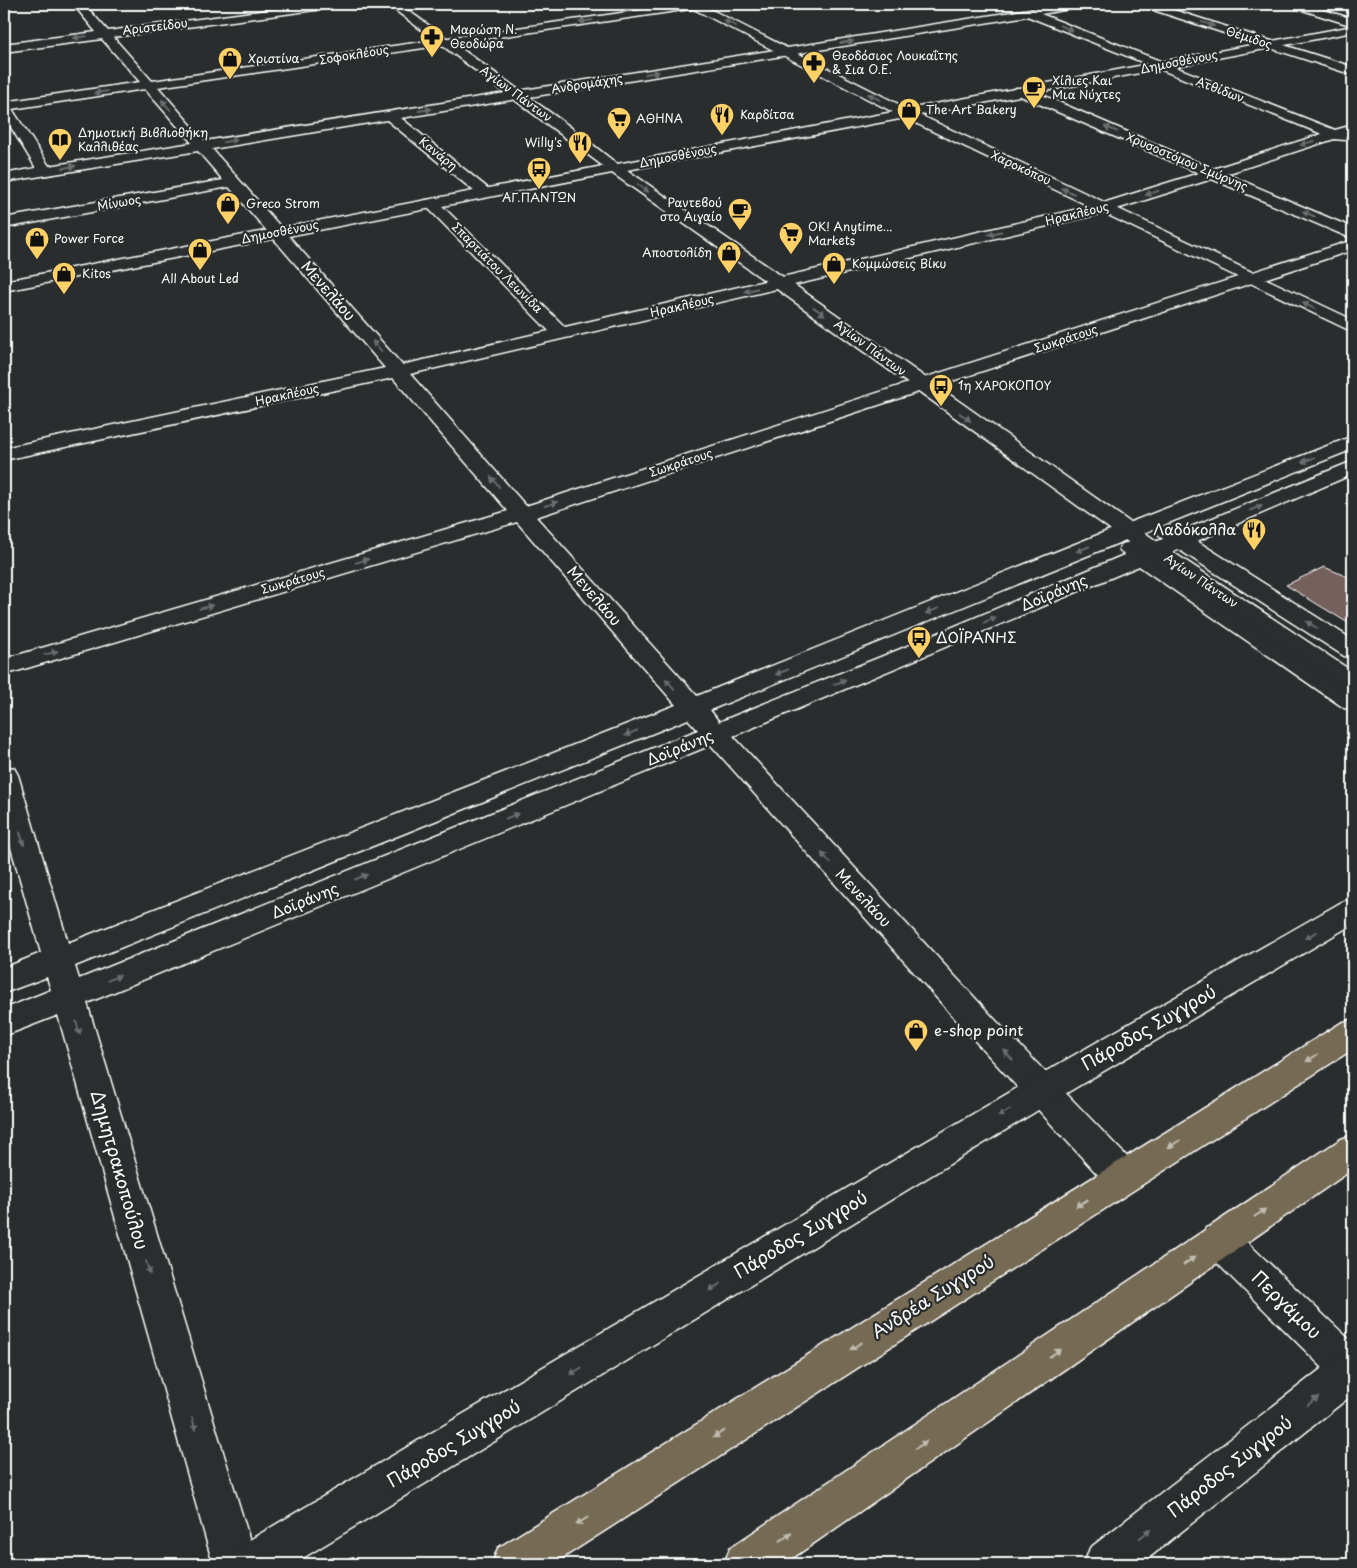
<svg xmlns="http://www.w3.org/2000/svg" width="1357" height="1568" viewBox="0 0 1357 1568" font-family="'Playpen Sans',sans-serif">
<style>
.building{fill:#74615d;stroke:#fff}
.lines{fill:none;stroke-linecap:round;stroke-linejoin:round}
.street-casing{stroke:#fff;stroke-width:3}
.secondary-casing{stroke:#fff;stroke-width:3}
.highway-casing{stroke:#fff;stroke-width:3}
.street{fill:#2a2d2e;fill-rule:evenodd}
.secondary{fill:#2a2d2e;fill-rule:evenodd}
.highway{fill:#746b52;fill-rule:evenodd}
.oneway{fill:#6a6c6d}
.oneway2{fill:#c0bcb1}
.labels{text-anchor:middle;stroke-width:4.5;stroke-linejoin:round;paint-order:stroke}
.far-street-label{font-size:12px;fill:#fff;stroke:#2a2d2e}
.far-poi-label{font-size:12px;fill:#fff;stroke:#2a2d2e;text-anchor:start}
.street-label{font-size:15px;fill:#fff;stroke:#2a2d2e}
.poi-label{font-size:15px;fill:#fff;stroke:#2a2d2e;text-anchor:start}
.near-street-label{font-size:18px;fill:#fff;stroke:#2a2d2e}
</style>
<rect width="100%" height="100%" fill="#2a2d2e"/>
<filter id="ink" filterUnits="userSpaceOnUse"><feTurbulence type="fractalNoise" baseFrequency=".02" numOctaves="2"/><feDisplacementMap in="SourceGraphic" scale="10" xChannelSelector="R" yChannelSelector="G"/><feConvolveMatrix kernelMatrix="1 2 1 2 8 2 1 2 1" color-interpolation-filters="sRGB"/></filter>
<g filter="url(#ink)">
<path class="building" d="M1324,567L1353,579V626L1286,585Z"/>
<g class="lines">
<defs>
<path id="street" d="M73,4H84L108,31L314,4H342L337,7L113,37L152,81L683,4H709L704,7L158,87L205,141L1062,4H1086L1081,7L1041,14L1335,130L1353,125V133L1346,136L1345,140L1334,139L1226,174L1353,228V239L1212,179L1104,213L410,374L526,506L1353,240V250L536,517L697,696L1105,532L1353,436V449L1121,542L710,710L719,722L903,648L1124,555L1119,549L1122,544L1130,542L1143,547L1163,539L1156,532L1159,527L1167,525L1181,531L1353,461V474L1197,541L1353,640V658L1344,656L1178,549L1158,558L1353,690V710L1344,708L1139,566L733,736L1000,1025L1136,1166L1141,1177L1136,1188L1123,1193L1110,1188L977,1043L711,745L87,1003L257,1564H213L58,1015L4,1036V1009L51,990L47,977L4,993V968L41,953L4,823V766L14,768L18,775L68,943L676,705L517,522L4,675V659L508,511L393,378L4,460V448L385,368L229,187L4,228V218L223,180L198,151L4,182V174L36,168L4,116V102L140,82L102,39L4,52V44L96,32ZM1027,16L1322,134L1213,169L1026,88H1016L1015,91L1016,94L1199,173L1100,204L565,327L436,200H426L423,203L426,206L549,331L402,365L212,149L387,120L480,196H490L492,193L490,190L401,118ZM145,89L192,143L49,166L12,109ZM688,719L698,730L79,979L75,966Z
M1140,4H1155L1353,67V75L1141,6Z
M1289,4H1304L1353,19V26L1290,6Z
M1219,1223L1232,1228L1353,1343V1390L1339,1384L1206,1252L1200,1240L1206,1228Z"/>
<path id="secondary" d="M387,4H399L569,126L617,164L893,112L688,6L687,4H700L908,109L1353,26V32L920,115L1353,320V332L905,118L627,170L786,279L1162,545L1353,672V691L1344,689L1146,555L774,287L612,173L4,291V281L603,166Z
M1353,899V924L1053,1101L293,1564H230L236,1548L1029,1081L1342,902Z
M1353,1349V1394L1141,1564H1084L1090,1548L1339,1355Z"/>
<path id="highway" d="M1353,1019V1049L553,1564H492L498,1548L1341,1023Z
M1353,1135V1169L784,1564H724L730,1548L1341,1139Z"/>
</defs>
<use href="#street" class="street-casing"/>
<use href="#secondary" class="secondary-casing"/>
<use href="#highway" class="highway-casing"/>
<use href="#street" class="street"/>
<use href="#secondary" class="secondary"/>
<use href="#highway" class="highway"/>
</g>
<defs><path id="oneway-solid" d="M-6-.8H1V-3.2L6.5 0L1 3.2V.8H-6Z" transform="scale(1.25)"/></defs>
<g class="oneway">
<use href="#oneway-solid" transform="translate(586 21) rotate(172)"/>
<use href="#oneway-solid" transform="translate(730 23) rotate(-153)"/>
<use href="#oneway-solid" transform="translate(1208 24) rotate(18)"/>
<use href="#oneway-solid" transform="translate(1066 28) rotate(22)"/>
<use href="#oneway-solid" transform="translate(80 37) rotate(172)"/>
<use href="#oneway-solid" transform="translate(847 42) rotate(-9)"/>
<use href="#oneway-solid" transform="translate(652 73) rotate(-9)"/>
<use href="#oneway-solid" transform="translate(101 92) rotate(172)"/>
<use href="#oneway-solid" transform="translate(874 97) rotate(-153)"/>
<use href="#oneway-solid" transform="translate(166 105) rotate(-131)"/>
<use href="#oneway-solid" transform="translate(425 110) rotate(-9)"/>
<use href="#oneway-solid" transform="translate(1111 129) rotate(-157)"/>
<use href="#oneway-solid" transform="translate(230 141) rotate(-9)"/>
<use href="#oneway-solid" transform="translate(1307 143) rotate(162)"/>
<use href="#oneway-solid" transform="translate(69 167) rotate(-9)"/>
<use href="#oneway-solid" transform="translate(643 188) rotate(35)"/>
<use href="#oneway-solid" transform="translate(1068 191) rotate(-155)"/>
<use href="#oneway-solid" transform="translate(1152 193) rotate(162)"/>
<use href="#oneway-solid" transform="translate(1309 214) rotate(-156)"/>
<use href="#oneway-solid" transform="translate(995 233) rotate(167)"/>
<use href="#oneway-solid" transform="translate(751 290) rotate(167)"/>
<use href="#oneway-solid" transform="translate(1309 306) rotate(-154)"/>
<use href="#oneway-solid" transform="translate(819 311) rotate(36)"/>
<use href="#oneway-solid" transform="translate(377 346) rotate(-131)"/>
<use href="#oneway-solid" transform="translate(965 417) rotate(35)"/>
<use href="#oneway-solid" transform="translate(1308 460) rotate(158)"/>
<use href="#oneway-solid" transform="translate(495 482) rotate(-131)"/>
<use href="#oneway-solid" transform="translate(551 504) rotate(-18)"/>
<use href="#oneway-solid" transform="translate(1256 508) rotate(-23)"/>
<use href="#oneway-solid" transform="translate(1083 549) rotate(158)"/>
<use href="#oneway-solid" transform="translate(362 561) rotate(-16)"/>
<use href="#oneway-solid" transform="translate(206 607) rotate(-16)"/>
<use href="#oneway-solid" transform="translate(932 611) rotate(158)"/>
<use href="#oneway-solid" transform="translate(990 620) rotate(-23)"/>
<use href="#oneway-solid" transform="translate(1312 625) rotate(-148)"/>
<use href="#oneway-solid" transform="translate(51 653) rotate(-16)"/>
<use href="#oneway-solid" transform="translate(782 672) rotate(158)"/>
<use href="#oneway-solid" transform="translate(840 682) rotate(-22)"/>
<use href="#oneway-solid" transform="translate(670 684) rotate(-131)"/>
<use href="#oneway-solid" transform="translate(631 733) rotate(158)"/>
<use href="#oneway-solid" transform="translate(512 816) rotate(-22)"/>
<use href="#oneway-solid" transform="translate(22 839) rotate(74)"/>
<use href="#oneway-solid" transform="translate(826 858) rotate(-133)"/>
<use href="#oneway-solid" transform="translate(361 877) rotate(-22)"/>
<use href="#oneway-solid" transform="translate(1311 935) rotate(150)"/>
<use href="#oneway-solid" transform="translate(114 978) rotate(-22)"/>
<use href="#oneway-solid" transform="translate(78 1028) rotate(74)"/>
<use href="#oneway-solid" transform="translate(1008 1055) rotate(-133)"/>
<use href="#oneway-solid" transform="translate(1004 1113) rotate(149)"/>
<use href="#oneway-solid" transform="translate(148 1268) rotate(74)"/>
<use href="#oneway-solid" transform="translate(715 1287) rotate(149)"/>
<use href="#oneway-solid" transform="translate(576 1371) rotate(149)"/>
<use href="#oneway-solid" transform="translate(1313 1401) rotate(-38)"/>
<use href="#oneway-solid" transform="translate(194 1424) rotate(74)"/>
<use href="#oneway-solid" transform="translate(1145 1534) rotate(-38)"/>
</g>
<g class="oneway2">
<use href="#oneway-solid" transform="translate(1312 1058) rotate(148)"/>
<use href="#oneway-solid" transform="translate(1174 1144) rotate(148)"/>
<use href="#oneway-solid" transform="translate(1082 1203) rotate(148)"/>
<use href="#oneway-solid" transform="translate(1260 1213) rotate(-34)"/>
<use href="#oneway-solid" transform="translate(1189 1261) rotate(-34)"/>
<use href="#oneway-solid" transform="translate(856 1346) rotate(148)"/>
<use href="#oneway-solid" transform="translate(1055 1353) rotate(-34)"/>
<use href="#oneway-solid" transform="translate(719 1434) rotate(148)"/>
<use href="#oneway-solid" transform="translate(921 1445) rotate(-34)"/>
<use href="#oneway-solid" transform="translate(582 1521) rotate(148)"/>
<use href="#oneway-solid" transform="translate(786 1537) rotate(-34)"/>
</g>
</g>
<defs>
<symbol id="pharmacy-pin" viewBox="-11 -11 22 30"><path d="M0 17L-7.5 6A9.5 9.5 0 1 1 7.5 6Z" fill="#ffd166" stroke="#2a2d2e"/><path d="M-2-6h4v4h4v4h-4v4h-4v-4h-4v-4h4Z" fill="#111"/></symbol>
<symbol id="shop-pin" viewBox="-11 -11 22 30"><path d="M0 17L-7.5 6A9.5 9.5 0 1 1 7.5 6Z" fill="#ffd166" stroke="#2a2d2e"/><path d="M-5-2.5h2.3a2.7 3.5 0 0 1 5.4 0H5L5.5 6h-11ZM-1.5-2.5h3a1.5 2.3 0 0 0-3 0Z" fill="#111"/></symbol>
<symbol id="cafe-pin" viewBox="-11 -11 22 30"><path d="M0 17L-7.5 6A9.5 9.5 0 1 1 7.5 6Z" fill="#ffd166" stroke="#2a2d2e"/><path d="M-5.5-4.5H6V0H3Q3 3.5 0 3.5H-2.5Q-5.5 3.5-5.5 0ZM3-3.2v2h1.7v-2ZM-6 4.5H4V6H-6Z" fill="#111"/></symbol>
<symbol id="restaurant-pin" viewBox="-11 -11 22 30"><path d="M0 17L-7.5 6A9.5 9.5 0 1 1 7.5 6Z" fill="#ffd166" stroke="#2a2d2e"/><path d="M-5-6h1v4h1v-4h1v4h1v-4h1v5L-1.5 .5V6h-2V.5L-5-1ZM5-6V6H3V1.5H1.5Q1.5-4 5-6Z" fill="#111"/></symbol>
<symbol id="supermarket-pin" viewBox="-11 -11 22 30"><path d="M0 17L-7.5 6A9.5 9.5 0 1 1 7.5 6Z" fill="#ffd166" stroke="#2a2d2e"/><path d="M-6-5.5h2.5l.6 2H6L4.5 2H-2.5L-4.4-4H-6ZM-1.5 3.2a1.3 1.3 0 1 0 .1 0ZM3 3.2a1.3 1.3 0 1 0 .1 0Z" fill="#111"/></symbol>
<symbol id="library-pin" viewBox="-11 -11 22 30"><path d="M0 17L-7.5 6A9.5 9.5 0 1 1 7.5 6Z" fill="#ffd166" stroke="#2a2d2e"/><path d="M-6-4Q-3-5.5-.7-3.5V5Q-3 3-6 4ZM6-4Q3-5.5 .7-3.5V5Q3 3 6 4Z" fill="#111"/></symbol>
<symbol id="bus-pin" viewBox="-11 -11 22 30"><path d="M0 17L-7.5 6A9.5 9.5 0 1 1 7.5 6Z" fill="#ffd166" stroke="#2a2d2e"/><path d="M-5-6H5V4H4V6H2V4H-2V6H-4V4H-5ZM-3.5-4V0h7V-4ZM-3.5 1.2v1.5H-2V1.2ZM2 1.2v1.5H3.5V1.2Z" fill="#111"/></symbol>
</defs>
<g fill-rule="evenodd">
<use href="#pharmacy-pin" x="418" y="23" width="28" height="38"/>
<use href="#shop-pin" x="216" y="45" width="28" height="38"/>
<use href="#pharmacy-pin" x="800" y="49" width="28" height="38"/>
<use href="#cafe-pin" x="1020" y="74" width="28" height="38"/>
<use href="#shop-pin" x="895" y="96" width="28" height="38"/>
<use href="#restaurant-pin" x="708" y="101" width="28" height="38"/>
<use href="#supermarket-pin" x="605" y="105" width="28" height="38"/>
<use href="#library-pin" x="46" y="126" width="28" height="38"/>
<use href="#restaurant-pin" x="566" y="129" width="28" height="38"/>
<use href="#bus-pin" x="525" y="155" width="28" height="38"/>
<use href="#shop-pin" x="214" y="190" width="28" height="38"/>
<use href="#cafe-pin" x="726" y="196" width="28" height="38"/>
<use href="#supermarket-pin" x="777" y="220" width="28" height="38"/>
<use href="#shop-pin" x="23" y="225" width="28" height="38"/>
<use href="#shop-pin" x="186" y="236" width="28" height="38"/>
<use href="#shop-pin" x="715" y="239" width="28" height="38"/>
<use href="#shop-pin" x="820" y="250" width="28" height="38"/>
<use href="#shop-pin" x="50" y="260" width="28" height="38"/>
<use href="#bus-pin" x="927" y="372" width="28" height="38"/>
<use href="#restaurant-pin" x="1240" y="516" width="28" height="38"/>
<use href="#bus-pin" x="905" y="624" width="28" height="38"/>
<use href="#shop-pin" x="902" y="1017" width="28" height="38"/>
</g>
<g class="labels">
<g class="far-street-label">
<text transform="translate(155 27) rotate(-7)" y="4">Αριστείδου</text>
<text transform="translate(1249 38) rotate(18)" y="4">Θέμιδος</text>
<text transform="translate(354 55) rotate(-9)" y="4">Σοφοκλέους</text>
<text transform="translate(1179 62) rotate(-11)" y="4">Δημοσθένους</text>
<text transform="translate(587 84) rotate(-9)" y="4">Ανδρομάχης</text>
<text transform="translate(1220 90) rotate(21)" y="4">Ατθίδων</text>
<text transform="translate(516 94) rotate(36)" y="4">Αγίων Πάντων</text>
<text transform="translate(438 154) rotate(39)" y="4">Κανάρη</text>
<text transform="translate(678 156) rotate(-11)" y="4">Δημοσθένους</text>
<text transform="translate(1187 162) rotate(23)" y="4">Χρυσοστόμου Σμύρνης</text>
<text transform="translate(1021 168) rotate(25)" y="4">Χαροκόπου</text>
<text transform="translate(119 203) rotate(-10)" y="4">Μίνωος</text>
<text transform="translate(1077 214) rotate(-14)" y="4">Ηρακλέους</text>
<text transform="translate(280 232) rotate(-11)" y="4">Δημοσθένους</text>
<text transform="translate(497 268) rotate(45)" y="4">Σπαρτιάτου Λεωνίδα</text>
<text transform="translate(682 306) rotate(-13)" y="4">Ηρακλέους</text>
<text transform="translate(1066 339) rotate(-18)" y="4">Σωκράτους</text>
<text transform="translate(870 348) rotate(36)" y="4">Αγίων Πάντων</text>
<text transform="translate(287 395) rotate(-12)" y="4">Ηρακλέους</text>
<text transform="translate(681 463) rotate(-18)" y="4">Σωκράτους</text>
<text transform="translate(293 581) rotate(-16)" y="4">Σωκράτους</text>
<text transform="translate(1201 581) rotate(34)" y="4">Αγίων Πάντων</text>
</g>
<g class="far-poi-label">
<text x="450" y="34">Μαρώση Ν.<tspan x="450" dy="14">Θεοδώρα</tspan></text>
<text x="832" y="60">Θεοδόσιος Λουκαΐτης<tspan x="832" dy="14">&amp; Σια Ο.Ε.</tspan></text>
<text x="248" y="63">Χριστίνα</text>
<text x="1052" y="85">Χίλιες Και<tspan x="1052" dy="14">Μια Νύχτες</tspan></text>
<text x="926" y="114">The Art Bakery</text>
<text x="740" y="119">Καρδίτσα</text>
<text x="636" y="123">ΑΘΗΝΑ</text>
<text x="78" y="137">Δημοτική Βιβλιοθήκη<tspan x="78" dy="14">Καλλιθέας</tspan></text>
<text x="562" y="147" text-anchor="end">Willy's</text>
<text x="539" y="202" text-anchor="middle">ΑΓ.ΠΑΝΤΩΝ</text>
<text x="722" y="207" text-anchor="end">Ραντεβού<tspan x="722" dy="14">στο Αιγαίο</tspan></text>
<text x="246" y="208">Greco Strom</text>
<text x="808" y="231">OK! Anytime...<tspan x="808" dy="14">Markets</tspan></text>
<text x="54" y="243">Power Force</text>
<text x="712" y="257" text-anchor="end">Αποστολίδη</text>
<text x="852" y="268">Κομμώσεις Βίκυ</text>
<text x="82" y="278">Kitos</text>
<text x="200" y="283" text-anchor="middle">All About Led</text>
<text x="958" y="390">1η ΧΑΡΟΚΟΠΟΥ</text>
</g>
<g class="street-label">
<text transform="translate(328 291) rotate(49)" y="5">Μενελάου</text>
<text transform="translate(1054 593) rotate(-23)" y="5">Δοϊράνης</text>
<text transform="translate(594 596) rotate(49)" y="5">Μενελάου</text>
<text transform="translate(680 748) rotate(-22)" y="5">Δοϊράνης</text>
<text transform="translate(863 898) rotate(47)" y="5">Μενελάου</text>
<text transform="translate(305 901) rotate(-22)" y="5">Δοϊράνης</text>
</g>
<g class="poi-label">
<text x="1236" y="535" text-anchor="end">Λαδόκολλα</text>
<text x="936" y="643">ΔΟΪΡΑΝΗΣ</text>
<text x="934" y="1036">e-shop point</text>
</g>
<g class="near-street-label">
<text transform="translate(1149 1028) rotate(-30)" y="6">Πάροδος Συγγρού</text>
<text transform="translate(119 1170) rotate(74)" y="6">Δημητρακοπούλου</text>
<text transform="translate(801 1235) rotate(-31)" y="6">Πάροδος Συγγρού</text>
<text transform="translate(933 1297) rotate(-32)" y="6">Ανδρέα Συγγρού</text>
<text transform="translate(1286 1305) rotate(44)" y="6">Περγάμου</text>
<text transform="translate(454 1444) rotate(-31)" y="6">Πάροδος Συγγρού</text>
<text transform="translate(1230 1467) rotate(-38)" y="6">Πάροδος Συγγρού</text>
</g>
</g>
<rect width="1357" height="1568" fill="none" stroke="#2a2d2e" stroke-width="20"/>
<rect x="10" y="10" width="1337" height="1548" fill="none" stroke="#fff" stroke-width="2" filter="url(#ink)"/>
</svg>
